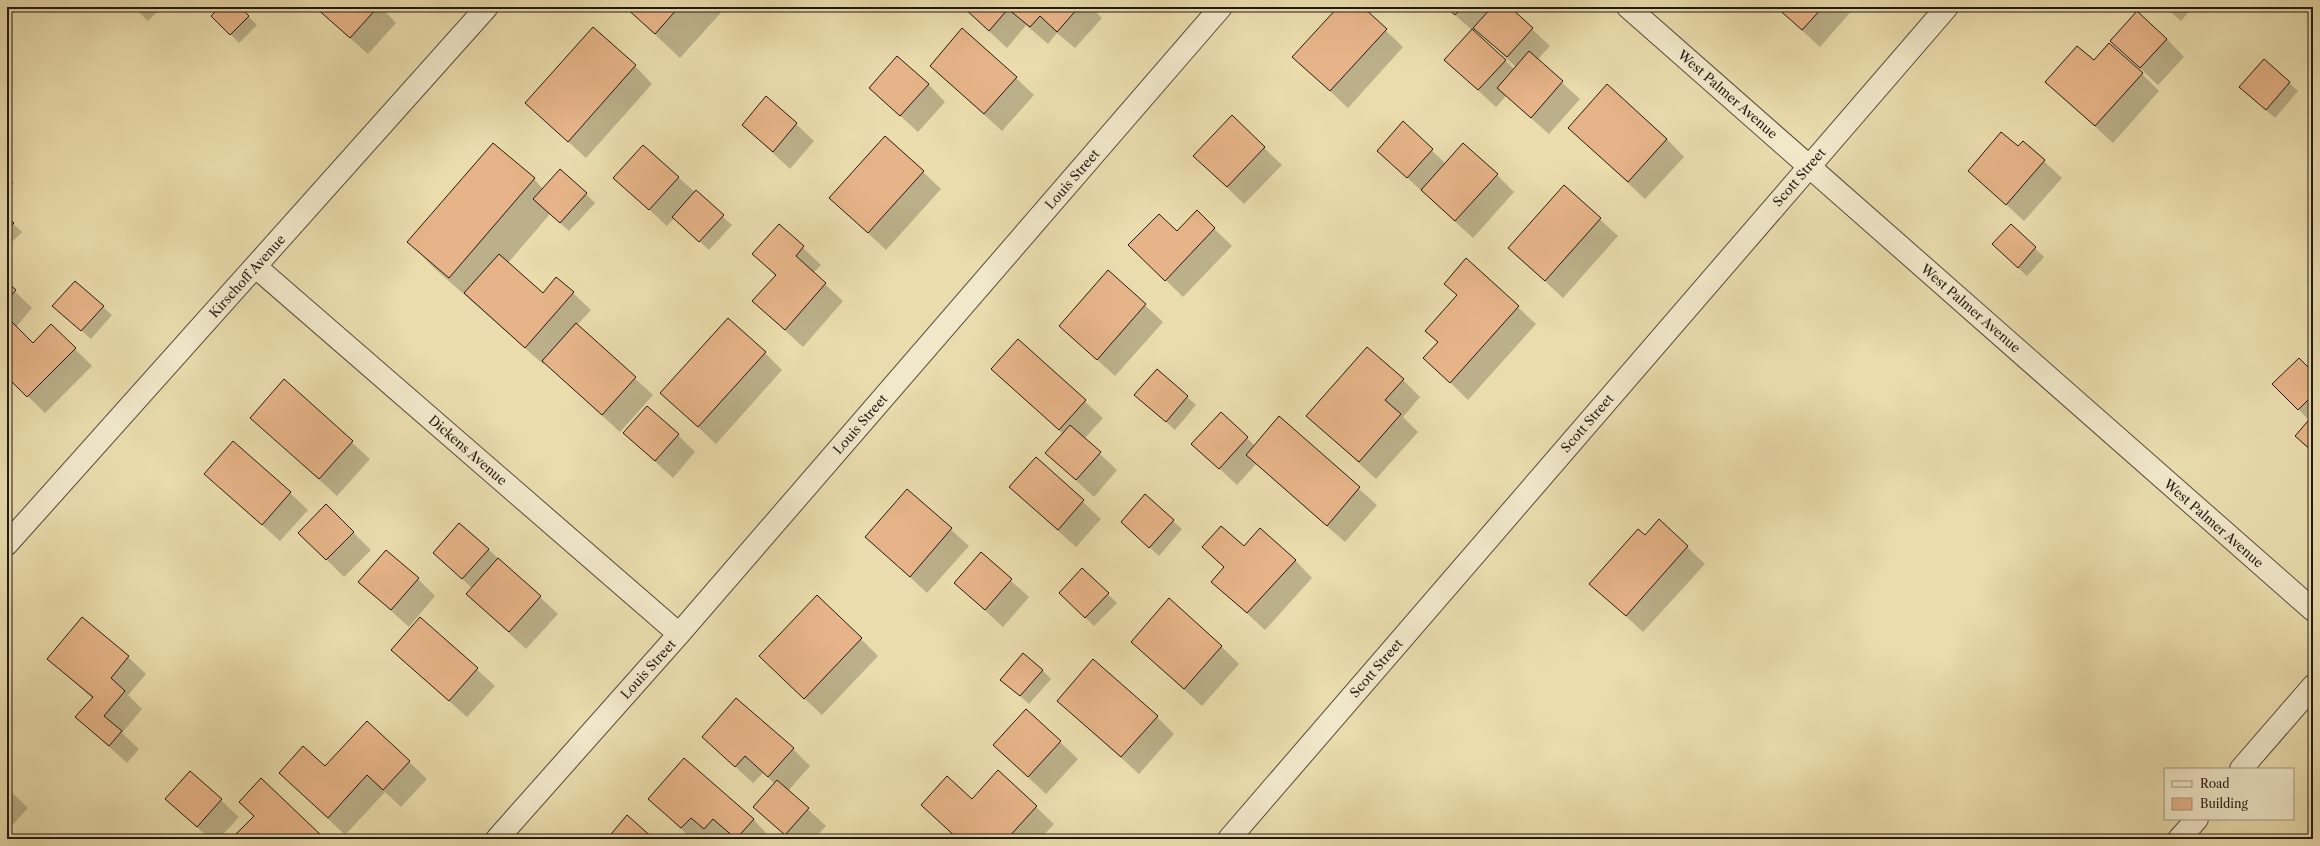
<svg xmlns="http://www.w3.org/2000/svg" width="2320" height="846" viewBox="0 0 2320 846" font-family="'Libre Caslon Text',serif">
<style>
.shadow{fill:#0003;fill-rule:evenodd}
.building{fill:#e6b488;stroke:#241912}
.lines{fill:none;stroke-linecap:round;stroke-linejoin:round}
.minor-casing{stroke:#564a39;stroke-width:24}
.minor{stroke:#f1e8ca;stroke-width:22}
.labels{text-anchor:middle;stroke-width:3.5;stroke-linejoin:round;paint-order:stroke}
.street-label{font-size:13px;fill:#241912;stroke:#f1e8ca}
</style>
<rect width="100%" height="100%" fill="#eadcad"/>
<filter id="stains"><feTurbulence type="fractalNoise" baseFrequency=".005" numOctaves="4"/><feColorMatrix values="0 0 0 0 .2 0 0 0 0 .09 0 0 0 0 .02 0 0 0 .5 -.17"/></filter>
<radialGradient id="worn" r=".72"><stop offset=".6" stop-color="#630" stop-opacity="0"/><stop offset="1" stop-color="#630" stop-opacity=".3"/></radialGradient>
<path class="shadow" d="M133,7H162L148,21Z
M221,7H239L257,25L239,43L213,16Z
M315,7H381L396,23L368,54Z
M626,7H726L680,58Z
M963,7H1091L1102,18L1075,48L1057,33L1048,44L1026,25L1007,48Z
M1339,7H1361L1403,47L1348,108L1294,57Z
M1446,7H1508L1550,46L1537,60L1580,99L1549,134L1506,96L1496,107L1445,60L1472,30ZM1476,29L1516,67L1514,69L1473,31Z
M1777,7H1855L1820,47Z
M2165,7H2193L2181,21Z
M2167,39L2184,57L2158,85L2129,58Z
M2264,60L2298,91L2275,118L2240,87Z
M635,66L652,84L586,158L526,103Z
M931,66L1016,78L1034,95L1002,131Z
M2142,74L2159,91L2113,143L2046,82Z
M928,84L945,102L918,132L870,88Z
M1232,117L1282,165L1244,204L1212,173Z
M1403,123L1446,164L1497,175L1514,192L1473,238L1378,151Z
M796,124L814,141L790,169L743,125Z
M1569,127L1667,139L1684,157L1645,199Z
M886,137L941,189L886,250L831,198Z
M2023,142L2062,178L2024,221L1970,171L2018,148Z
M7,176L14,183L7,191Z
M678,177L732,225L709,250L674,218L667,226L615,178Z
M534,179L543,189L586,194L595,203L569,231L550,214L508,263L543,294L557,278L573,293L591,310L577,325L653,395L620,432L545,363L543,364L433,267L409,242Z
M1564,186L1618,236L1563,298L1509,248Z
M1197,212L1232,246L1183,297L1130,245L1177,232Z
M7,218L22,232L7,247Z
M779,225L821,265L813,273L843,301L803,347L753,301L776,276L754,254Z
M2011,225L2044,257L2027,276L2002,253Z
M1466,260L1536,324L1468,400L1425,358L1438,343L1427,331L1458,296L1445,283Z
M1108,271L1163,322L1115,376L1060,326Z
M7,284L32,308L16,327L33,344L75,349L92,366L45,413L7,376Z
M103,307L112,315L91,339L62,314Z
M1018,341L1103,418L1084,439L1117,470L1094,497L1046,453L1063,434L993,369Z
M765,353L782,370L716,444L662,393Z
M2313,374V412L2307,418L2274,384Z
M1403,380L1420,397L1403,417L1418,432L1376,479L1308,416Z
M284,381L370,459L337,496L252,418Z
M1136,395L1187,397L1196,405L1175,430Z
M1279,418L1377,505L1345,542L1256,464L1237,485L1193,444L1247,438L1255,446Z
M624,433L678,435L695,452L673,478Z
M1036,458L1101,519L1076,547L1010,487Z
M206,474L290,493L308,510L280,541Z
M907,490L969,546L927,593L866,536Z
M326,506L371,550L344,577L300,533Z
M1173,521L1182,529L1159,556L1131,530Z
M1645,536L1687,547L1705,564L1643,632L1591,584Z
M1203,547L1244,548L1295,560L1312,578L1265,630L1213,582L1225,568Z
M488,549L558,614L526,649L467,594L472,588L435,553Z
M981,554L1029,597L1003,627L955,583Z
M1082,569L1117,603L1094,626L1060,593Z
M418,579L435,596L409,627L359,582Z
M82,618L128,657L146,674L128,695L142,709L122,733L139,749L127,763L76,717L93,699L48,659Z
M420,618L495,686L467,717L392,650Z
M861,639L878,656L822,715L778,674Z
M1132,642L1221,646L1239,664L1202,706Z
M1042,670L1051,679L1029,704L1002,680Z
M1058,701L1157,717L1174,734L1139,774Z
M367,722L427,779L401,807L385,792L345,835L280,773L325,768Z
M703,737L793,749L810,766L788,791L826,826L814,839H789L755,807L775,784L763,773L753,783Z
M1060,742L1078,759L1046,794L994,745Z
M998,771L1054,824L1040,839H957L922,805L972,800Z
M190,772L239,817L219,839H210L166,799Z
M7,788L28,808L7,831Z
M649,799L753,819L770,837L768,839H735L731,835L727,839H714L709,834L704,839H692Z"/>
<path class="building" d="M220,7H240L249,16L230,35L211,16Z
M315,7H378L350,38Z
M625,7H679L655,34Z
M963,7H1079L1057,32L1040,16L1030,27L1008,9L989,31Z
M1338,7H1363L1387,29L1330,91L1292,57Z
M1446,7H1462L1455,15Z
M1492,7H1510L1533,28L1507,57L1473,28Z
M1776,7H1823L1802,30Z
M2137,11L2167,39L2140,68L2110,41Z
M593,27L636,65L568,142L525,103Z
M962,28L1017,77L984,114L930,66Z
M1472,29L1506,60L1478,90L1444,60Z
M2109,43L2143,73L2095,126L2045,82L2077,46L2094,60Z
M1529,51L1563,81L1531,118L1497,88Z
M897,56L929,84L900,116L869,88Z
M2264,59L2290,82L2266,110L2239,87Z
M1607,84L1667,139L1628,182L1568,128Z
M766,96L797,123L773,152L742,125Z
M1232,115L1265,147L1227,187L1193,156Z
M1403,121L1433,149L1407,178L1377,151Z
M2001,132L2018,146L2023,141L2045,160L2006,205L1968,171Z
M885,136L924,171L868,233L829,198Z
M493,143L535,178L449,278L407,242Z
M1463,143L1498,174L1455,221L1421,190Z
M643,145L679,177L649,210L613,178Z
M560,169L587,193L560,223L533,199Z
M1564,185L1601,218L1545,281L1508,248Z
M696,190L724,215L699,242L672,217Z
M1197,210L1215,228L1165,281L1128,245L1159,214L1177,231Z
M7,216L14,223L7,230Z
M779,224L804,246L796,256L826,283L785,330L752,301L776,275L752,254Z
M2011,224L2036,247L2018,268L1992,244Z
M499,254L543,293L556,277L574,292L525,348L464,293Z
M1466,258L1519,306L1450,383L1423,358L1438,342L1425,331L1457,295L1444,284Z
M1108,270L1146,304L1097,360L1059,326Z
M75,281L104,306L81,331L52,306Z
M7,282L16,290L7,300Z
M728,318L766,352L698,427L660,393Z
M12,322L33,343L51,324L76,348L27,397L7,377V327Z
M576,323L636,377L602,415L542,361Z
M1018,339L1086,400L1059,430L991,369Z
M1367,347L1404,379L1385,400L1401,414L1359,462L1306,416Z
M2299,358L2313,372V395L2298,410L2272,384Z
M1157,369L1188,396L1166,422L1134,395Z
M284,379L353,441L319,479L250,418Z
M647,406L679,434L655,461L623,433Z
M1221,412L1248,437L1219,469L1191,444Z
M2313,415V452L2295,436Z
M1279,416L1360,487L1327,526L1246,455Z
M1070,425L1101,452L1076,480L1045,453Z
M233,441L291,492L262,525L204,474Z
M1036,457L1084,500L1058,530L1009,487Z
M907,489L952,528L910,577L865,537Z
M1145,494L1174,520L1149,548L1121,522Z
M326,504L354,532L326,560L298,533Z
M1659,519L1688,546L1626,616L1589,584L1638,529L1645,535Z
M459,523L489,549L462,579L433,553Z
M1221,526L1244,546L1260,528L1296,560L1247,613L1211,582L1224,567L1202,547Z
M386,550L419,578L391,610L358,582Z
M981,552L1012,579L985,610L954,583Z
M498,558L541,596L509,632L466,594Z
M1082,568L1109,593L1085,618L1059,593Z
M817,595L862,638L804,699L759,656Z
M1169,598L1222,646L1184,689L1131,642Z
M82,617L129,656L111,678L125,691L104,716L122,731L109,746L75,717L93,697L47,659Z
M420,617L478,668L449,701L391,650Z
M1023,653L1043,670L1020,696L1000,680Z
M1093,659L1158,716L1121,757L1057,701Z
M736,698L794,748L768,777L745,756L735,767L702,737Z
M1026,709L1061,741L1028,777L993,745Z
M367,721L410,761L383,790L367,775L328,818L279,773L303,746L325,766Z
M684,758L754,819L736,839L713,819L704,829L691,818L681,828L648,799Z
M998,770L1037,806L1007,839H958L921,805L947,776L972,799Z
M190,771L222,799L197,827L165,799Z
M261,778L325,839H239L235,835L254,816L239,802Z
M777,780L809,808L785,835L753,807Z
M627,815L654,839H607Z"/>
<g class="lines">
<defs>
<path id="minor" d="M1628,7L2313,610
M256,267L679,634
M7,544L487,7
M2241,769L2313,686
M497,839L679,634L1221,7
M1229,839L1947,7
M2179,839L2197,819"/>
</defs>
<use href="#minor" class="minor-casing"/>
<use href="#minor" class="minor"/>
</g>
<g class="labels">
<g class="street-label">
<text transform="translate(1728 94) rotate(41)" y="5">West Palmer Avenue</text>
<text transform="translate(1799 177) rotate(-49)" y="5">Scott Street</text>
<text transform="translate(1072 179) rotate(-49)" y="5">Louis Street</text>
<text transform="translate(247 276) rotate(-48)" y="5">Kirschoff Avenue</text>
<text transform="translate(1971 308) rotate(41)" y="5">West Palmer Avenue</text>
<text transform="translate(1587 423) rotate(-49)" y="5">Scott Street</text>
<text transform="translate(860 424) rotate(-49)" y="5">Louis Street</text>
<text transform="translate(468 450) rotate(41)" y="5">Dickens Avenue</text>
<text transform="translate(2214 523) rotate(41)" y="5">West Palmer Avenue</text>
<text transform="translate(1376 668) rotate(-49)" y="5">Scott Street</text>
<text transform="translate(648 669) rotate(-48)" y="5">Louis Street</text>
</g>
</g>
<rect width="2320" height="846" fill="none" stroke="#eadcad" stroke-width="24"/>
<rect x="8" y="8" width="2304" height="830" fill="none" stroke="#241912" stroke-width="2"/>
<rect x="12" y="12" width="2296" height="822" fill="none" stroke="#241912"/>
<rect x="2164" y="768" width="130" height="52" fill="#f1e8ca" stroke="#9f9580"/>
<rect x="2172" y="781" width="20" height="6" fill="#f1e8ca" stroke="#9f9580"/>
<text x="2200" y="788" font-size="12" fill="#241912">Road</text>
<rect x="2172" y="798" width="20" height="12" fill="#e6b488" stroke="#9f9580"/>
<text x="2200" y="808" font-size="12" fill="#241912">Building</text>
<rect width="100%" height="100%" filter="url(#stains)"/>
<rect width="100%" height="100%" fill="url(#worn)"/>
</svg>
